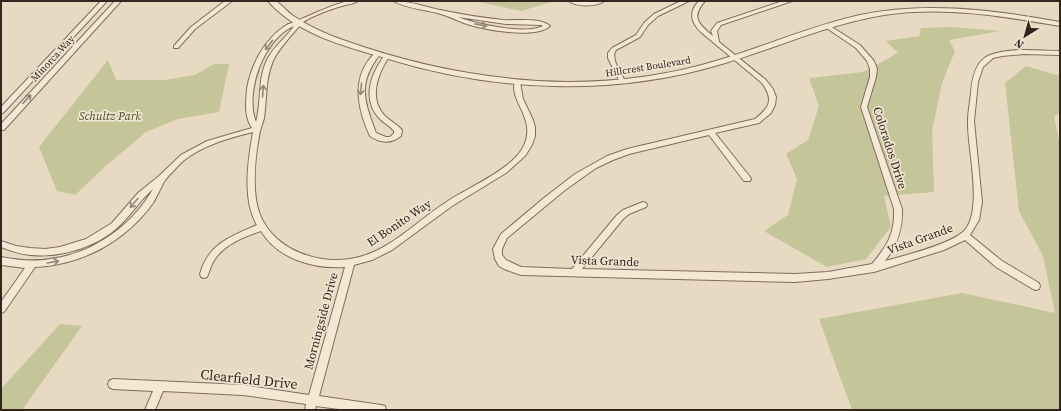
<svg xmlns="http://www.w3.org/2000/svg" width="1061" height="411" viewBox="0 0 1061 411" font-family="'Source Serif 4',serif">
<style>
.green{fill:#c4c598}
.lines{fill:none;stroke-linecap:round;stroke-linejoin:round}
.minor-casing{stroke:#806c5c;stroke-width:2}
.tertiary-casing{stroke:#806c5c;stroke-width:2}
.minor{fill:#f4e8d5;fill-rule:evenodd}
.tertiary{fill:#f4e8d5;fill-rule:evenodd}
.oneway{stroke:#93877a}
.labels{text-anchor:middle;stroke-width:3.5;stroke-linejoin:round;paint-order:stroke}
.far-street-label{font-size:10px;fill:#32261e;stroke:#f1e5d2}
.park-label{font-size:12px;font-style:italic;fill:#474c27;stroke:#f1e5d2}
.street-label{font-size:12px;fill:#32261e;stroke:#f1e5d2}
.near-street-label{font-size:14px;fill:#32261e;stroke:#f1e5d2}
</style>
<rect width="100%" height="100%" fill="#e8d9c3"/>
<path class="green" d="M475,1H555L521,11Z
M952,27L1000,31L949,40L955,51L942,83L932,131L934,192L884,196L891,227L866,259L827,267L764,231L788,215L797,179L786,154L808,140L819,106L809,78L863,72L898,53L886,41L919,36L921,28Z
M108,60L116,80H165L195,75L214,64H229L219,112L178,119L146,132L108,164L75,195L57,191L39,147Z
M1026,66L1060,76V113L1054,116L1060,146V410H852L819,319L962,293L1055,313L1043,256L1019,211L1005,83Z
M60,324L82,326L22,410H1V389Z"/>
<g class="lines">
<defs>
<path id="minor" d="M101,1H107L3,113H1V107Z
M115,1H121L4,130H1V124Z
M225,1H232L195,29L178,48H174V46L191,27Z
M348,1H358C354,4 348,4 342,6C334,8 306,18 301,24C293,34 278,49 273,61C265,79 267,99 264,118C263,123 261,127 260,131C256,151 253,179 256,199C262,244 310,265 350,259C389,253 416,221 448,201C469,187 516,168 525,143C535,117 509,101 515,81H519L520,82L523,99L533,120L535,127V136L532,145L525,156L506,173L452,206L392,250L372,260L354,265L319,396L381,405L385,406L386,410H346L316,406L315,410H305L306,404L243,395L163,391L155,410H145L153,391L113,389L109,387L108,384L109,381L113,379L243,385L309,395L345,267C313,269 278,259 261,231C244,237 225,244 215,259C211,264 210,271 207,277L204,278L201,277L200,274C208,244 231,236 257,225C242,200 248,160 253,132C229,138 203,145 183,161C178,166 171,173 166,179C161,186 158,195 153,203C126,241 82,265 35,267L4,312L1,313V302L25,268L1,265V257C17,260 33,262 50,259C92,254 132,226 153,189C140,200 132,214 119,226C97,247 61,258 31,255C20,254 11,251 1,247V241L16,246L30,248L45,249L60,247L86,239L112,223L138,193L159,176L181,155L207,141L252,128C244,116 246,103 247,89C251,65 264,40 285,26C289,23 293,23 297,21C313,14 329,6 348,1ZM294,26C287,37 275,45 268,58C257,78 262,101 256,122C244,93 264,38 294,26Z
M394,1C412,1 428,8 445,11C464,15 483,18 503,20C516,21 540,17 550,26C536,39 487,30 470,25C460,22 451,17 441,14C428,10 404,8 394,1ZM458,17L506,24L541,25L543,26C526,35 475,24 458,17Z
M568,1L583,2L605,1C595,7 578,7 568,1Z
M681,1H689L658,16L648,25L640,37L616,50C610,58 621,73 625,81L624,82H620L608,58V53L612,48L636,35L644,23L654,14Z
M699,1H705C691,17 698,24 713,36L711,31L717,23L783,1H792L721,25L717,31L719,42L766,80L773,89L776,97L775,105L771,113L759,123L715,133L750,177L751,179L750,181H744L709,135L629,154L613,160L596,168L565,190L507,238L502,249V255L506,260L521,267L572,269L617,215L623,210L643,202L646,203L647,205L646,207L629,214L623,219L582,269L795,274L828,272L872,264C887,246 895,234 894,209L861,107L870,77V69L867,61L856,48L825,27L824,26L827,24L860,45L874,61L877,69L876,77L867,107L902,209C903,229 897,245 885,261C904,256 951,244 964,231C984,209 967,149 968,121C968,112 970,102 971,93C972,79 975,61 990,55C1012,47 1038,51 1060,51V55L1024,54L1002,56L993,58L983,67L978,82L974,121L982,202L979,220L970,235L1002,261L1039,283L1040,286L1039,289L1036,290L1033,289L996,267L965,240L944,250L874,272L828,279L795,282L521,275L504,269L499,266L495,259L493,249L501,234L544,198L575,174L607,156L627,149L755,119C770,107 774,100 762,83L702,33C691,23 688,12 699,1Z
M377,52L380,54C357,85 364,99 376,133L386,137H390L394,133V131C390,126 384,123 380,119C361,100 371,74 384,56H388L389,57C378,73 368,99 385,116C390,121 397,124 402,130L401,136C391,144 380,143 370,136C359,113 352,83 368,61C371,57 373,54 377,52Z"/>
<path id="tertiary" d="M268,1C269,1 274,1 276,1C282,5 288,13 295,17C310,27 326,34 343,40C416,66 491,81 568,82C618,82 671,75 719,60C766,46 811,26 860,15C926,1 994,10 1060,22V26C1002,16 942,6 884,15C828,24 776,48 722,64C612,97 494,92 385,58C344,46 297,34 268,1Z"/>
</defs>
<use href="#minor" class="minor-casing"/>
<use href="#tertiary" class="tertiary-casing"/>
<use href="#minor" class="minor"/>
<use href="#tertiary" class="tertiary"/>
</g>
<defs><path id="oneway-shaft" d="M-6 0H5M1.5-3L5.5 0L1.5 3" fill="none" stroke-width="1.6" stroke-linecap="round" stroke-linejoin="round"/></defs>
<g class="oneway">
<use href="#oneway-shaft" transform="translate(481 25) rotate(11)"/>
<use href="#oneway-shaft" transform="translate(269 45) rotate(128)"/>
<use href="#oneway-shaft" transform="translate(361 89) rotate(95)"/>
<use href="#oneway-shaft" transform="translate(263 91) rotate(-86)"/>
<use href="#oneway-shaft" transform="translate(27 99) rotate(-47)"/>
<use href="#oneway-shaft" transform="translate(134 203) rotate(130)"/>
<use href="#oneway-shaft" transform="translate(53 262) rotate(-10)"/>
</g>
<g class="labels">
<g class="far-street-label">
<text transform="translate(52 58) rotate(-47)" y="4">Minorca Way</text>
<text transform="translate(648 66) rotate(-9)" y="4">Hillcrest Boulevard</text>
</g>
<g class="park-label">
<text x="110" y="120">Schultz Park</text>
</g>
<g class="street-label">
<text transform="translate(890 148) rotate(72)" y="4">Colorados Drive</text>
<text transform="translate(399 223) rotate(-34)" y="4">El Bonito Way</text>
<text transform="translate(920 239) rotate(-20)" y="4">Vista Grande</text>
<text transform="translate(605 261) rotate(2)" y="4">Vista Grande</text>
<text transform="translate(321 321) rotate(-75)" y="4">Morningside Drive</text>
</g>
<g class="near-street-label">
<text transform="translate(249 379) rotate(6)" y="5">Clearfield Drive</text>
</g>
</g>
<rect width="1061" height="411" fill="none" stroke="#32261e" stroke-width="4"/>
<g transform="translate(1025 36) rotate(217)" stroke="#f1e5d2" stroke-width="3" paint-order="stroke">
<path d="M0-3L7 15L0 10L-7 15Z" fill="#32261e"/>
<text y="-6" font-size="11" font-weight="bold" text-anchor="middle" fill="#32261e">N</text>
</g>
</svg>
